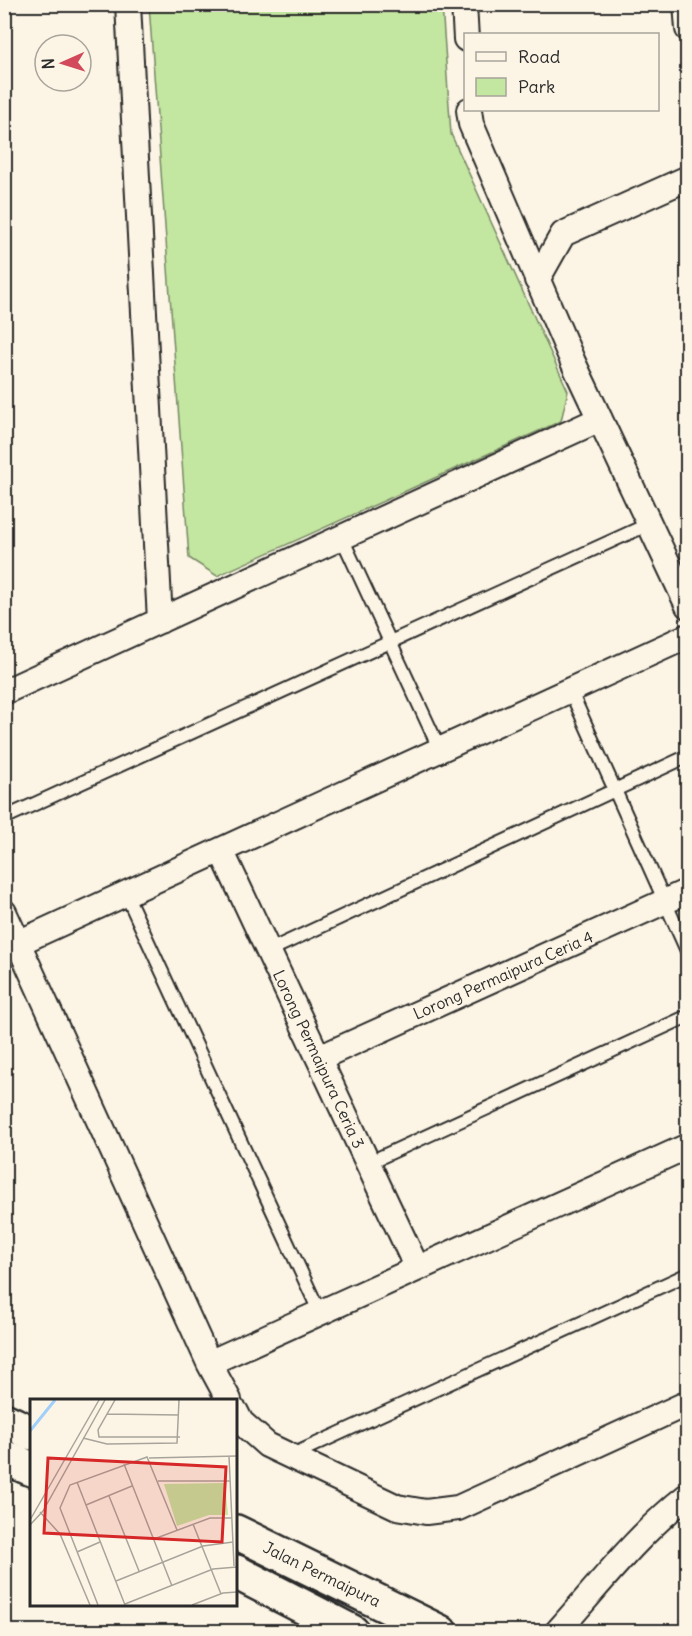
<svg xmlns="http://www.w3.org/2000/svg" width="692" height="1636" viewBox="0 0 692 1636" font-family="Delius,sans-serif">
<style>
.green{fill:#c3e6a0;stroke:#786;stroke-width:1.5}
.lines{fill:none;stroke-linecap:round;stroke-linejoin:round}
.lane-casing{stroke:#2b2b2b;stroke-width:16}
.street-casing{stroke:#2b2b2b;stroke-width:28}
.secondary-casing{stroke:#2b2b2b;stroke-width:38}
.lane{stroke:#fcf5e5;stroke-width:12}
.street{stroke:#fcf5e5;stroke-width:24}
.secondary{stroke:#fcf5e5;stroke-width:33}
.labels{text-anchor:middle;stroke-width:4.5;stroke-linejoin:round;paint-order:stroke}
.street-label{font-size:16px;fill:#2b2b2b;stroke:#fcf5e5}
.inset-river{fill:none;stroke:#a0cffb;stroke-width:3}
.inset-road{fill:none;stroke:#a8a49b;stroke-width:1.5}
.view{fill:#d62828;fill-opacity:0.15;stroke:#d62828;stroke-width:3}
.inset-edge{fill:none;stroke:#2b2b2b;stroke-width:3}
</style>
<rect width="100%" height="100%" fill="#fcf5e5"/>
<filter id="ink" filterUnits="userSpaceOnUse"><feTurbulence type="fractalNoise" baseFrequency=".0167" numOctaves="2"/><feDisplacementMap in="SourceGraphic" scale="12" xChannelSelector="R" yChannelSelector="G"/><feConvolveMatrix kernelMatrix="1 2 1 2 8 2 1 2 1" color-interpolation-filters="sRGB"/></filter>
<g filter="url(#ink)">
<path class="green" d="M149,5H442L451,134L568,391L561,421L217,576L189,558Z"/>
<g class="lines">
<defs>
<path id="lane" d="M342,538L440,750
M570,690L688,953
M4,818L649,524
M126,894L320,1313
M268,951L688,756
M368,1163L688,1016
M290,1456L688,1274"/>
<path id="street" d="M128,4L160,621
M464,4L466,39
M686,4L688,29
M469,110L471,124L573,362L688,606
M537,280L563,234L688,178
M4,692L600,419
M221,850L417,1268
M4,912L209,1363L229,1400
M18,943L688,636
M319,1058L688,891
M209,1363L688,1146
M236,1412L241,1422L267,1445L397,1507L426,1512L458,1508L688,1403
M557,1632C599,1585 638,1534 688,1495"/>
<path id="secondary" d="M4,1420L32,1433
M4,1457L32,1469
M236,1532L440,1632
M236,1572L352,1632"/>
</defs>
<use href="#lane" class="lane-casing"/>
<use href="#street" class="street-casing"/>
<use href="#secondary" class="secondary-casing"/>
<use href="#lane" class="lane"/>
<use href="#street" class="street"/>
<use href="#secondary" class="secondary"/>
</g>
</g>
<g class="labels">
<g class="street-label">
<text transform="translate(503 975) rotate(-24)" y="6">Lorong Permaipura Ceria 4</text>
<text transform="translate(319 1059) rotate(65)" y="6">Lorong Permaipura Ceria 3</text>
<text transform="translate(322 1574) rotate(26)" y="6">Jalan Permaipura</text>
</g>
</g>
<g transform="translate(30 1399)">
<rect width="207" height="207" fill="#fcf5e5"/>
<path d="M195,84L198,116H179L147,127L134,85Z" fill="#c3e6a0"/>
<path class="inset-river" d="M0,32L25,1"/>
<path class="inset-road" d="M85,1L68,31L69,38H150M77,15L149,16M53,39L77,45L147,44L149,1M199,57L204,167M119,59L207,57M94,65L142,187M128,82H200M47,83L95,206M79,97L109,172M56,106L102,87M10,113L30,135L60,206M0,121L69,1M163,125L191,195M0,126L13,112L75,1M124,140L180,119H202M47,153L70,143M86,182L173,147L203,143M95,205L183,170L207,168M68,206L30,109L40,86L117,58L147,131M162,206L193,194L207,193"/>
<path class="view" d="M18,59L196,68L192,143L14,134Z"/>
<rect width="207" height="207" class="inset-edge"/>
</g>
<rect width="692" height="1636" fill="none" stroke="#fcf5e5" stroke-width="24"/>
<rect x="12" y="12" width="668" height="1612" fill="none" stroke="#2b2b2b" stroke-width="2" filter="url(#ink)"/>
<rect x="464" y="33" width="195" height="78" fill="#fcf5e5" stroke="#a8a49b" stroke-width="1.5"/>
<rect x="476" y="52" width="30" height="9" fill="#fcf5e5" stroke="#a8a49b" stroke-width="1.5"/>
<text x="518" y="63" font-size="18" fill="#2b2b2b">Road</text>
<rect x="476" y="78" width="30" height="18" fill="#c3e6a0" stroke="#a8a49b" stroke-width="1.5"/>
<text x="518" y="93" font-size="18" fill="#2b2b2b">Park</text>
<g transform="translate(63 63) rotate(267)"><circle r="28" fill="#fcf5e5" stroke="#a8a49b" stroke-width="1.5"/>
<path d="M0-4.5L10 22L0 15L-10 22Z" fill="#d1495b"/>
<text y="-9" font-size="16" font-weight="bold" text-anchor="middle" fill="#2b2b2b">N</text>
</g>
</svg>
